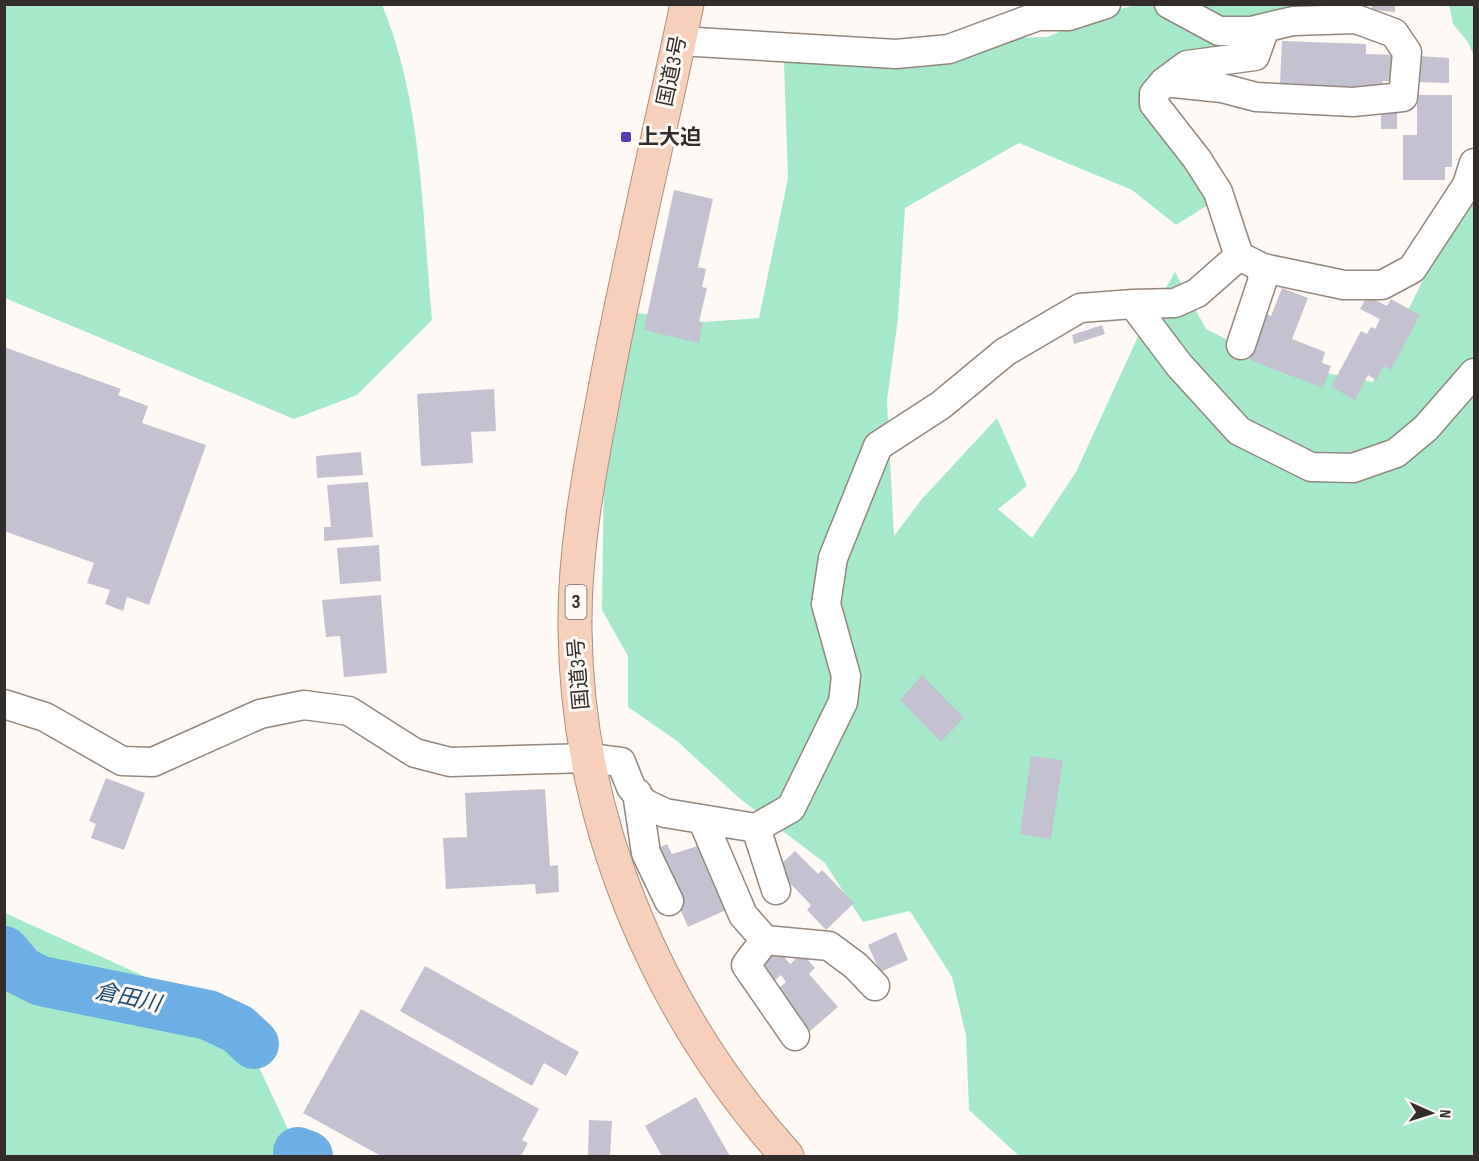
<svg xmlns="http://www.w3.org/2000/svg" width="1479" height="1161" font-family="'Sofia Sans Condensed','Noto Sans JP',sans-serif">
	<rect width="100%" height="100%" fill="#fef9f4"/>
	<path fill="#a5e9ca" d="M 4,5 L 382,5 C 423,103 422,215 432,320 L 357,395 L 294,419 L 5,298 Z
		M 1136,5 L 1160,6 L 1253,39 L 1155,78 L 1189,161 L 1211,203 L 1176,225 L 1132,190 L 1019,143 L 905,208 L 898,318 L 887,401 L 894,536 L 921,500 L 997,418 L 1027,486 L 998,509 L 1032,538 L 1076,472 L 1141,330 L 1175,272 L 1206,329 L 1271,362 L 1373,382 L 1442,241 L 1474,195 L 1474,1156 L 1019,1156 L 969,1110 L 966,1035 L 952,977 L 910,911 L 863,922 L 825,863 L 739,798 L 677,741 L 628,707 L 628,656 L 602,610 L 604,464 L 637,313 L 705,322 L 759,318 L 788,178 L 784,63 L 913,56 L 1006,38 L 1047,37 L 1109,12 Z
		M 1188,5 L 1323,5 L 1253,23 L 1224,23 Z
		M 1449,5 L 1474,5 L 1474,57 L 1468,42 L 1453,24 Z
		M 5,913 L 236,1018 L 293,1140 L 306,1156 L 5,1156 Z"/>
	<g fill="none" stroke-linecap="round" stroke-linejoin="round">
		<path stroke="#6daee4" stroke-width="50" d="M 4,951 L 21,971 L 41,981 L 208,1015 L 238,1029 L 254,1044
			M 298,1152 L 308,1156"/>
	</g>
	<path fill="#c4c2d0" d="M 1372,4 L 1395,4 L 1395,12 L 1371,10 Z
		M 1282,41 L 1366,44 L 1366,54 L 1394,55 L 1393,81 L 1383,81 L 1382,88 L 1280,84 Z
		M 1418,56 L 1449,58 L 1449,83 L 1416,82 Z
		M 1417,95 L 1452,95 L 1452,167 L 1445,167 L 1445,180 L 1403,180 L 1403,135 L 1417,135 Z
		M 1381,111 L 1397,111 L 1397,129 L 1381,129 Z
		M 674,190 L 713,199 L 698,267 L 706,269 L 702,287 L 707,288 L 699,322 L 703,323 L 699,343 L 644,330 Z
		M 1282,288 L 1308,298 L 1292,339 L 1325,352 L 1322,363 L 1331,366 L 1323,388 L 1250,360 L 1267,314 L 1271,316 Z
		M 1367,296 L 1387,306 L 1391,299 L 1420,315 L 1391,370 L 1384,366 L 1376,380 L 1368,375 L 1355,400 L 1331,387 L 1361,331 L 1367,334 L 1371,327 L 1375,329 L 1380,319 L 1360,309 Z
		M 1102,325 L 1105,334 L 1074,344 L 1072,335 Z
		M 4,347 L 121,389 L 118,395 L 148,406 L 142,423 L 206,445 L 149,605 L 127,597 L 123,611 L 105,604 L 110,590 L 87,583 L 94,563 L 4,531 Z
		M 494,389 L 496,431 L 471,432 L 473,463 L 421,466 L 417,394 Z
		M 361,452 L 363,475 L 317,478 L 316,456 Z
		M 368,482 L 373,537 L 324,541 L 324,527 L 331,527 L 327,485 Z
		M 379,545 L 381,581 L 340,584 L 337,548 Z
		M 381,595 L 387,673 L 344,677 L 340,636 L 326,637 L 322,600 Z
		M 922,675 L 964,718 L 941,742 L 900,700 Z
		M 1031,756 L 1063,760 L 1051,839 L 1020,834 Z
		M 106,778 L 145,793 L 124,850 L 91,838 L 96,824 L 89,821 Z
		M 545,789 L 550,866 L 558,865 L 559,892 L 536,894 L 535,884 L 446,889 L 443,838 L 467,837 L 465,793 Z
		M 667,844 L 672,854 L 698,846 L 726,910 L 688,927 L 654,850 Z
		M 795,851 L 818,874 L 822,870 L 854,903 L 826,930 L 807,910 L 811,905 L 776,869 Z
		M 896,932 L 908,960 L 880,972 L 868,945 Z
		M 773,944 L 790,964 L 802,953 L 815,968 L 809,974 L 838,1007 L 809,1032 L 774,993 L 786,982 L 781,975 L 769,985 L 751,964 Z
		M 425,966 L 579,1052 L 566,1076 L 544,1063 L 532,1086 L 400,1011 Z
		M 361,1009 L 539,1109 L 522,1140 L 528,1143 L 521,1156 L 381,1156 L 303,1113 Z
		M 696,1097 L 730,1156 L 662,1156 L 645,1126 Z
		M 589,1120 L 612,1121 L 610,1156 L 588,1156 Z"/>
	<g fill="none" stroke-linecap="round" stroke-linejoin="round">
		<g stroke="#92867d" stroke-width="31">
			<path id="minor" d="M 1169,4 L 1219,31 L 1251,31 L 1293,21 L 1356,19 L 1394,33 L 1407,52 L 1403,97 L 1353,102 L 1256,97 L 1222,88 L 1164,82 L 1154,94 L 1154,104 L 1197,159 L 1218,192 L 1239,256 L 1263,268 L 1262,282 L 1241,345
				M 679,41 L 896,54 L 949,49 L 1038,16 L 1069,16 L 1106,4
				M 1164,82 L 1187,65 L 1255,56 L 1265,28
				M 1239,256 L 1197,293 L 1175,303 L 1133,304 L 1179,365 L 1239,431 L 1311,467 L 1353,468 L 1396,453 L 1426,428 L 1474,373
				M 1263,268 L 1344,285 L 1382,285 L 1412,269 L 1467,185 L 1474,163
				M 4,704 L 45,717 L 122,761 L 153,762 L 260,714 L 304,705 L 349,711 L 415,753 L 450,762 L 589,758 L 621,762 L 631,787 L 644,803 L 665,813 L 756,828 L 791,808 L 843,702 L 846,676 L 826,604 L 833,558 L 878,446 L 941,405 L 1005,352 L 1080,308 L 1133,304
				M 637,793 L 646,853 L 669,901
				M 702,819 L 743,915 L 765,940 L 829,946 L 856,966 L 875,986
				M 756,828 L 776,890
				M 765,940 L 746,965 L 795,1036"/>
		</g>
		<g stroke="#af8f7d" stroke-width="35">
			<path id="trunk" d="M 687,4 C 659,138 626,271 602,405 C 588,479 574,554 575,629 C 577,824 658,1013 787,1156"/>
		</g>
		<use href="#minor" stroke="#fff" stroke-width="28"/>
		<use href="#trunk" stroke="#f6d0ba" stroke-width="33"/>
	</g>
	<rect fill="#583eb6" stroke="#fef9f4" stroke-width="2" x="620" y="131" width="12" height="12" rx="3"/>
	<g text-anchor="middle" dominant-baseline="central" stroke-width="6" stroke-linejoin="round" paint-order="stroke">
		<rect fill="#fef9f4" stroke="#6f6a67" stroke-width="1.5" x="565.5" y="585" width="21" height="34" rx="4.5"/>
		<g font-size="20" font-weight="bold" fill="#322d2a">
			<text x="576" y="602">3</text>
		</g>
		<g font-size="21" fill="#322d2a" stroke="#fef9f4">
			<text transform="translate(672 71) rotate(-78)">国道3号</text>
			<text transform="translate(579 674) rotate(-95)">国道3号</text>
		</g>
		<g font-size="21" font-weight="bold" fill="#322d2a" stroke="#fef9f4" text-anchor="start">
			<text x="638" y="137">上大迫</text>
		</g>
		<g font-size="22" font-style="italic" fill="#1d4c71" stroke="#fef9f4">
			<text transform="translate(128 998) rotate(12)">倉田川</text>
		</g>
	</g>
	<rect width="1479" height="1161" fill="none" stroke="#322d2a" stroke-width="12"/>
	<g transform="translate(1431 1113) rotate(93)" stroke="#fef9f4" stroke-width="4.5" paint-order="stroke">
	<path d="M0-4.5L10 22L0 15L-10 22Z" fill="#322d2a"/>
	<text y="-9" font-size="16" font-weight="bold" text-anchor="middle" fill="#322d2a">N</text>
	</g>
</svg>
